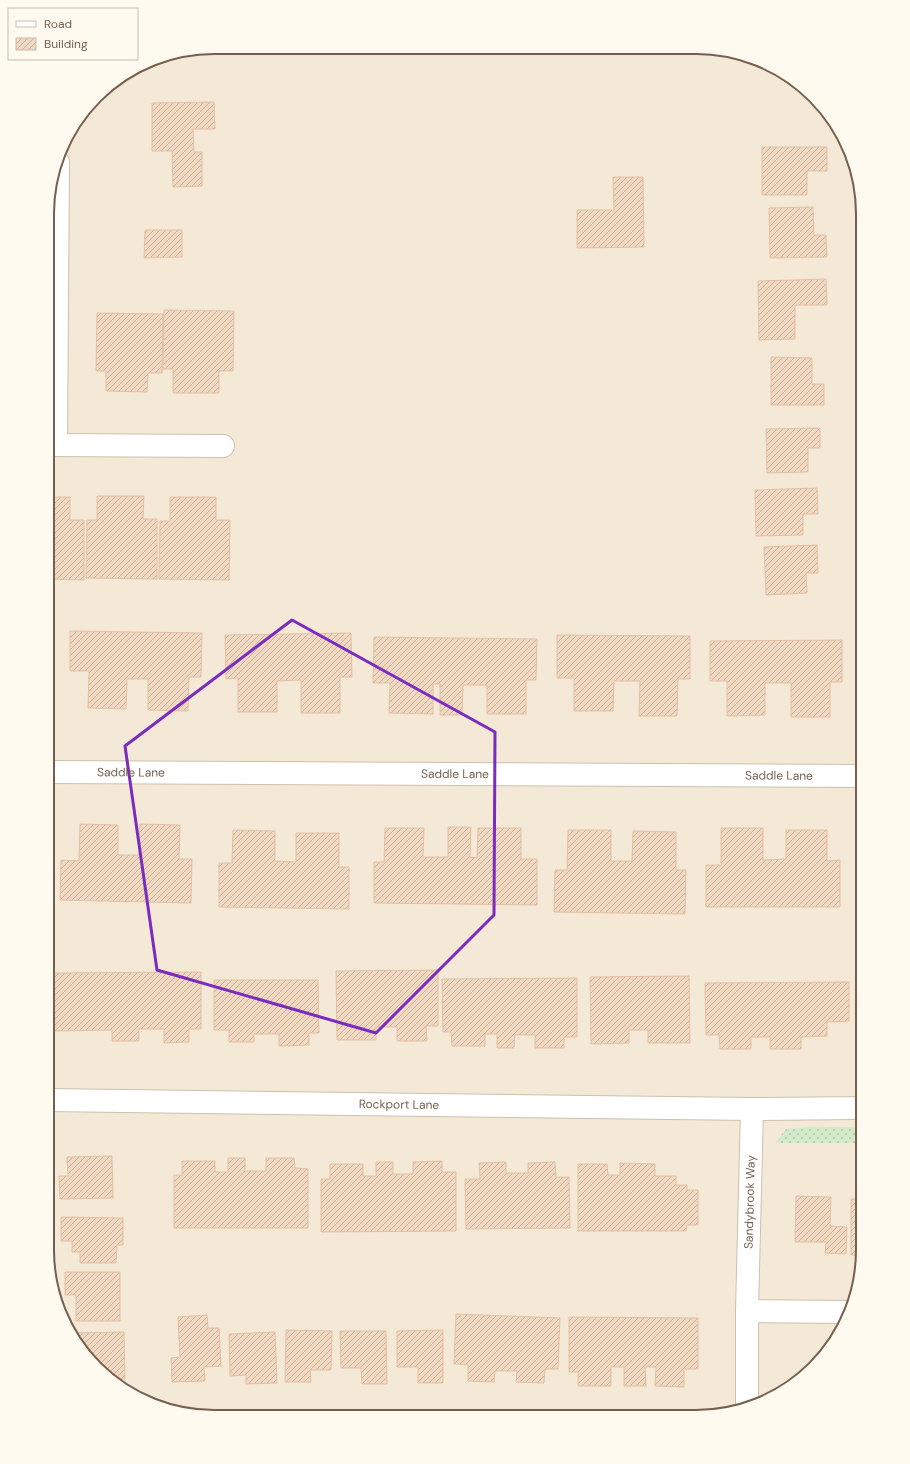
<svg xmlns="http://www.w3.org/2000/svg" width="910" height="1464" font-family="'DM Sans',sans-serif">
	<defs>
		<pattern id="grass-dots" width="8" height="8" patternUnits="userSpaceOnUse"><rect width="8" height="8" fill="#d2eac7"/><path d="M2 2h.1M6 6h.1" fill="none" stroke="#afc1a4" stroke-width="1.8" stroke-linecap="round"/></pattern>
		<pattern id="building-hatch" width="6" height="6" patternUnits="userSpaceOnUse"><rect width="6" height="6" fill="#f1d8c1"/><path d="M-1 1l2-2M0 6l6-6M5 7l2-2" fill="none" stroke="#c8b29f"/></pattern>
	</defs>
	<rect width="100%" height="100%" fill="#fcf6e9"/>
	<path fill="#f4e9d7" d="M 214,47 L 718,48 L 760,60 L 798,82 L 829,113 L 850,151 L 863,214 L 863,1261 L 854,1304 L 829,1351 L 797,1383 L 759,1404 L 696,1417 L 193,1416 L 150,1404 L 112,1382 L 81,1351 L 60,1313 L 47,1250 L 48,193 L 64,140 L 104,89 L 151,60 Z"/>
	<path fill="url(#grass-dots)" d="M 808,1127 L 863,1127 L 863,1143 L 775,1143 L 786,1129 Z"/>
	<path fill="url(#building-hatch)" stroke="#e4c0a2" d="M 214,102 L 215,129 L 193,129 L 194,152 L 202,152 L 202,186 L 173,187 L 172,151 L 152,151 L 152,103 Z
		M 762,147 L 827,147 L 827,171 L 807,171 L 807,195 L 762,195 Z
		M 613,177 L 643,177 L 644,247 L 577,248 L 577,210 L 614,210 Z
		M 813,207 L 814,235 L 826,235 L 827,257 L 770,258 L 769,208 Z
		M 145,230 L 182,230 L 182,257 L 144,258 Z
		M 826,279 L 827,305 L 795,305 L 795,339 L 759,340 L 758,281 Z
		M 164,310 L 234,311 L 233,371 L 219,371 L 219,393 L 173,393 L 173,369 L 163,369 Z
		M 97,313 L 163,314 L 162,373 L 148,373 L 147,392 L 106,391 L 106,371 L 96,371 Z
		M 771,357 L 812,358 L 812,384 L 824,384 L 824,405 L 771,405 Z
		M 820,428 L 820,448 L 808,448 L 808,472 L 767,473 L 766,429 Z
		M 817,488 L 818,514 L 803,514 L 803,535 L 756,536 L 755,490 Z
		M 97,496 L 144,496 L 143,519 L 157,519 L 157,579 L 86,578 L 87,520 L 97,520 Z
		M 48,497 L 70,497 L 70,520 L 84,520 L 84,580 L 48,579 Z
		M 170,497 L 216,497 L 216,520 L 230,520 L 229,580 L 159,579 L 160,521 L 170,521 Z
		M 817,545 L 818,573 L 806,573 L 807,593 L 766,595 L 764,547 Z
		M 70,631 L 202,633 L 201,677 L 189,677 L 188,711 L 148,710 L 148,679 L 127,679 L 126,709 L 88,708 L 89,671 L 70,671 Z
		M 351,633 L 352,677 L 340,677 L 340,713 L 301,713 L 301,680 L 277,681 L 277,712 L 238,712 L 238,678 L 226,679 L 225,635 Z
		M 557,635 L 690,636 L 690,679 L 678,679 L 677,716 L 639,716 L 640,681 L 614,681 L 613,711 L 574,711 L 574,678 L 557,678 Z
		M 374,637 L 537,639 L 536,680 L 526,680 L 526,714 L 487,714 L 487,685 L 463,685 L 462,715 L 440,715 L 440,684 L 433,684 L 433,714 L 389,713 L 390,683 L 373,683 Z
		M 842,640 L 842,682 L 830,682 L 830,717 L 791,717 L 791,683 L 765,683 L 765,715 L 727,716 L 727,681 L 710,681 L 710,641 Z
		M 80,824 L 118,825 L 118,855 L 139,855 L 140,824 L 180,825 L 179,859 L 192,859 L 191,903 L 60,900 L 61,860 L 79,861 Z
		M 448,827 L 471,827 L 470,857 L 477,858 L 478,828 L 521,828 L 521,859 L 537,859 L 537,905 L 374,903 L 374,862 L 384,862 L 385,828 L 424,828 L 423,857 L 448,857 Z
		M 721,828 L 763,828 L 763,860 L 786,859 L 786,830 L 827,830 L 827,861 L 840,860 L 840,907 L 706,907 L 706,865 L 721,865 Z
		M 233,830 L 275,831 L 275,861 L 296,862 L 296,833 L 339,833 L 339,867 L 349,867 L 349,909 L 219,907 L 219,863 L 232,863 Z
		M 568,830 L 611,830 L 611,861 L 632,861 L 633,831 L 676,832 L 676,870 L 686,870 L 685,914 L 554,912 L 555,870 L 567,870 Z
		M 438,970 L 438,1026 L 426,1026 L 427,1041 L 397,1041 L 397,1027 L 376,1027 L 376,1040 L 337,1040 L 336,971 Z
		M 201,972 L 201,1029 L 189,1029 L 189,1042 L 164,1043 L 164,1029 L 139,1029 L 139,1041 L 112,1041 L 112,1030 L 54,1031 L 54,973 Z
		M 689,976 L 690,1043 L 648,1043 L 648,1030 L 629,1030 L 629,1043 L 591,1044 L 590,977 Z
		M 577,978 L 577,1037 L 564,1037 L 564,1048 L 535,1048 L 535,1035 L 515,1035 L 514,1048 L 497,1048 L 497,1034 L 485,1034 L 485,1046 L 452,1046 L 451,1032 L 443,1032 L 442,979 Z
		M 214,980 L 318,980 L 319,1033 L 309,1033 L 309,1045 L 279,1046 L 279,1034 L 254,1034 L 254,1042 L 229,1042 L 229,1030 L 214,1030 Z
		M 849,982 L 849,1021 L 827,1022 L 827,1036 L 801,1037 L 801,1049 L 770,1049 L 770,1037 L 751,1037 L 751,1049 L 720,1049 L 719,1035 L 706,1035 L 705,983 Z
		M 112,1156 L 113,1198 L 60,1199 L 59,1176 L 68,1176 L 67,1157 Z
		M 228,1158 L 245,1158 L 245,1171 L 266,1171 L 266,1158 L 294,1158 L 295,1168 L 308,1169 L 308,1228 L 174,1228 L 174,1175 L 182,1175 L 182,1161 L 215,1161 L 215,1172 L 228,1172 Z
		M 442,1161 L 442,1172 L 456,1172 L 456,1231 L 321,1232 L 321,1179 L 330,1179 L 330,1164 L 363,1164 L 363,1176 L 376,1176 L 376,1162 L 393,1162 L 393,1174 L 413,1174 L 413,1162 Z
		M 506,1162 L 506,1173 L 528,1173 L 528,1163 L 555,1162 L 556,1177 L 569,1177 L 570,1228 L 466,1229 L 465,1179 L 480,1179 L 479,1163 Z
		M 620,1163 L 655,1164 L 655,1176 L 676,1176 L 676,1185 L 687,1185 L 687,1190 L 698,1190 L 698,1225 L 687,1225 L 686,1231 L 578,1231 L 578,1164 L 607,1164 L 608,1175 L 620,1175 Z
		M 796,1196 L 831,1197 L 830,1226 L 847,1227 L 846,1254 L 825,1253 L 826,1242 L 795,1242 Z
		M 851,1199 L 863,1199 L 863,1255 L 851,1255 Z
		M 61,1217 L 123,1218 L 123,1245 L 117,1245 L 116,1263 L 80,1263 L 80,1252 L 72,1252 L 72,1241 L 61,1241 Z
		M 65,1272 L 120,1272 L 120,1321 L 76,1321 L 76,1295 L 65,1295 Z
		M 456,1314 L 560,1318 L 558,1369 L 545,1369 L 544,1383 L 516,1382 L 517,1371 L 495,1371 L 494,1382 L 468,1381 L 468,1365 L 454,1364 Z
		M 207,1315 L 208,1328 L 219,1328 L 221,1366 L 204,1367 L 205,1381 L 172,1382 L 171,1358 L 180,1357 L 178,1317 Z
		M 569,1317 L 698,1318 L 698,1369 L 684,1369 L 684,1387 L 655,1386 L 656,1367 L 645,1367 L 646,1386 L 624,1386 L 624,1367 L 611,1367 L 611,1386 L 578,1386 L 578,1372 L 569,1372 Z
		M 286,1330 L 332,1331 L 331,1370 L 310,1370 L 311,1382 L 285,1382 Z
		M 443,1330 L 443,1383 L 418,1383 L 418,1367 L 397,1367 L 397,1331 Z
		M 340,1331 L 386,1331 L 387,1384 L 362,1384 L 361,1368 L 341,1368 Z
		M 124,1332 L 125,1379 L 109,1379 L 81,1351 L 71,1333 Z
		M 275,1332 L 277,1383 L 246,1384 L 246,1375 L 230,1376 L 229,1334 Z"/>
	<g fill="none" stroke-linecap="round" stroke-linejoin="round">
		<g stroke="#cebfaf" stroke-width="24">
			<g id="street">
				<path d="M 48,445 L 223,446"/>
				<path d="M 56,445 L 58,162"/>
				<path id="s1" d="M 48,772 L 863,776"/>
				<path id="s2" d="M 47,1100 L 752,1109"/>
				<path d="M 747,1311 L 850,1312"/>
				<path id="s3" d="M 747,1407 L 747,1311 L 752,1109 L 857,1108 L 863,1105"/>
			</g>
		</g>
		<path stroke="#d7bba4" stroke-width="2.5" stroke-dasharray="1 3" stroke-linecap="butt" d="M 189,52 L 460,52 L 735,53"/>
		<use href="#street" stroke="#fff" stroke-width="22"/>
	</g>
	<path fill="none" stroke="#7b2cbf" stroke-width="3" stroke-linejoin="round" d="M 292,620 L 495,732 L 494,915 L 376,1033 L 157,970 L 125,746 Z"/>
	<g text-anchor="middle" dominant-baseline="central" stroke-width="4" stroke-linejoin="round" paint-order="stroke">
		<g font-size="12" fill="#775f4d" stroke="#fffaf0">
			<text stroke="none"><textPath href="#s1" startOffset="83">Saddle Lane</textPath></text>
			<text stroke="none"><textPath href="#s1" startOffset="407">Saddle Lane</textPath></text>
			<text stroke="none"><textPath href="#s1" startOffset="731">Saddle Lane</textPath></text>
			<text stroke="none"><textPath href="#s2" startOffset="352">Rockport Lane</textPath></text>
			<text stroke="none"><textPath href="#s3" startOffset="205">Sandybrook Way</textPath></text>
		</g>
	</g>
	<path d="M0 0H910V1464H0ZM214 54H696A160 160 0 0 1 856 214V1250A160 160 0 0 1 696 1410H214A160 160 0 0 1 54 1250V214A160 160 0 0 1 214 54Z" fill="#fffaf0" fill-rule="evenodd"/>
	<path fill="none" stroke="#775f4d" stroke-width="2" d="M214 54H696A160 160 0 0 1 856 214V1250A160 160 0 0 1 696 1410H214A160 160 0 0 1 54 1250V214A160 160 0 0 1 214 54Z"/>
	<rect x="8" y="8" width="130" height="52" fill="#fffaf0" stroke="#c9bcaf"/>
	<rect x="16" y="21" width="20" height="6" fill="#ffffff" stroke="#c9bcaf"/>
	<text x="44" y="28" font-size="12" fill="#775f4d">Road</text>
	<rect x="16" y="38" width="20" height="12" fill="url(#building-hatch)" stroke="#c9bcaf"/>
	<text x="44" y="48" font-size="12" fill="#775f4d">Building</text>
</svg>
